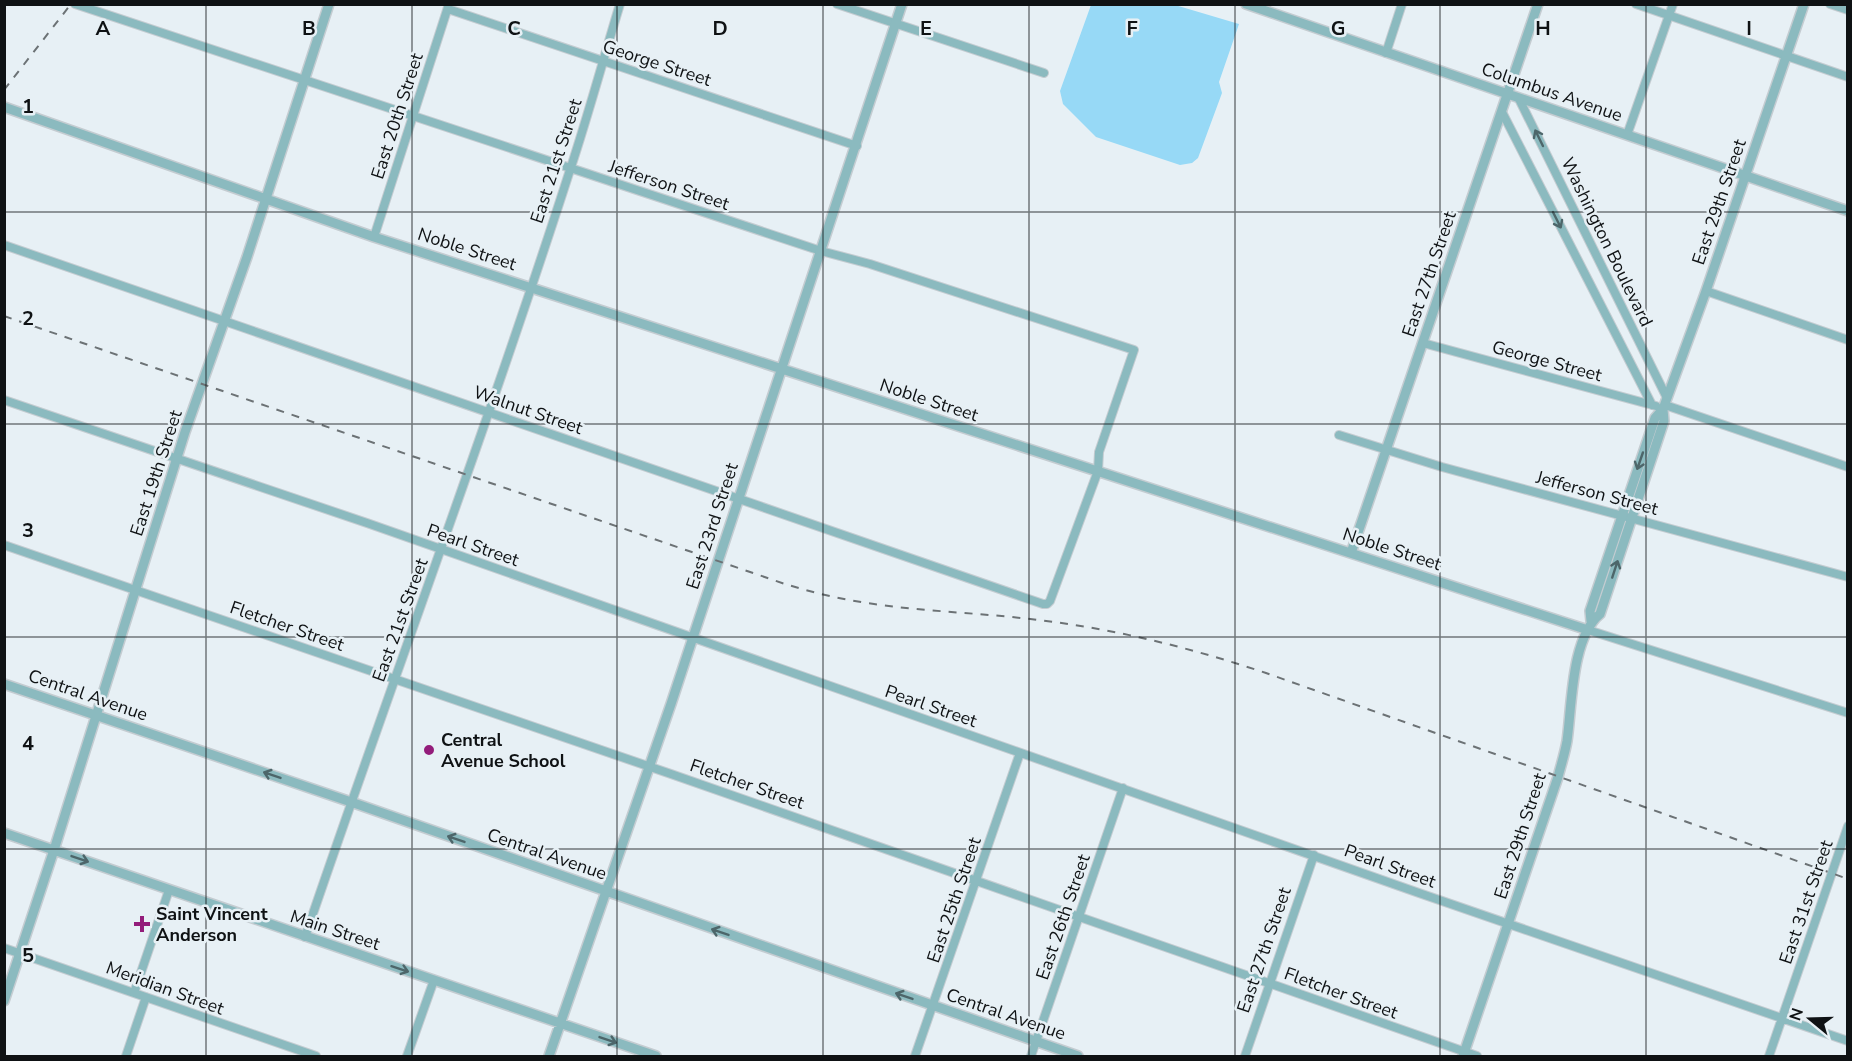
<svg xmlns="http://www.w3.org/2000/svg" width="1852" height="1061" font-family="'Nunito Sans',sans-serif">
	<rect width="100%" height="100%" fill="#e7f0f5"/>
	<path fill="#97d9f6" d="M 1091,5 L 1175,5 L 1239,24 L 1219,82 L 1222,93 L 1198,158 L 1192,163 L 1180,165 L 1096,137 L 1063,104 L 1060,91 Z"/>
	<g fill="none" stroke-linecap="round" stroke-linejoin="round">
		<g stroke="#c4ccd1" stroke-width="10">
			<path id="minor" d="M 837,4 L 1044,73
				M 1636,4 L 1848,77
				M 1830,4 L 1848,10
				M 448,9 L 857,146
				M 1386,53 L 1402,4
				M 1519,99 L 1667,398
				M 1502,112 L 1652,405
				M 1627,135 L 1673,4
				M 374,237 L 449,4
				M 4,245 L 1043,604 L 1047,604 L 1050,601 L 1098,471 L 1099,452 L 1134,350 L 870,264 L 821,251 L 75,4
				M 1706,291 L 1848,340
				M 1423,343 L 1656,406
				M 4,400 L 367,523 L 1419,893 L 1848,1041
				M 1665,405 L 1848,467
				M 1339,435 L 1442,467 L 1848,577
				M 4,545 L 671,774 L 1477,1056
				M 1588,630 L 1848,713
				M 305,937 C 392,681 487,428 570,170 C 588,116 603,60 620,4
				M 4,948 L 316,1056
				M 134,993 L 169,890
				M 126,1056 L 146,997
				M 407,1056 L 434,980
				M 915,1056 L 1020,753
				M 1031,1056 L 1123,788
				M 1245,1056 L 1314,855
				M 1769,1056 L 1848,826"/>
		</g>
		<g stroke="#c4ccd1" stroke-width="12">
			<path id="tertiary" d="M 1246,4 L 1848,211
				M 4,107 L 374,237 L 1588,630
				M 1351,553 L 1538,4
				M 1591,621 L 1590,611 L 1655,418 L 1663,409 L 1706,291 L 1804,4
				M 4,684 L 351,802 L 1078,1056
				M 4,833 L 656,1056
				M 4,1001 L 54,850 L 185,432 L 247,257 L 329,4
				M 549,1056 L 671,704 L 902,4
				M 1463,1056 L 1558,777 C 1561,765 1565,753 1567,741 C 1572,706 1571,638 1600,614 L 1664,421 L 1663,409"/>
		</g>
		<use href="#minor" stroke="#8bbabf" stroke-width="8"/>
		<use href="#tertiary" stroke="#8bbabf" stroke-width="9"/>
		<path stroke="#6c7275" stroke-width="2" stroke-dasharray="8 8" stroke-linecap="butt" d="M 4,90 L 71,4
			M 4,316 L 785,584 C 814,593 844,600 874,604 C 929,612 984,613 1038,620 C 1116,629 1191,648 1266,673 L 1848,879"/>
	</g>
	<defs><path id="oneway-shaft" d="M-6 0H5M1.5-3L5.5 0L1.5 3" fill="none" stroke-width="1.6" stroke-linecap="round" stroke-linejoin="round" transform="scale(1.5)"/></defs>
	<g stroke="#4d666a">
		<use href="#oneway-shaft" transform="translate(1539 138) rotate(-116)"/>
		<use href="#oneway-shaft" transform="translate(1557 220) rotate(63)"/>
		<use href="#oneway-shaft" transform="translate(1640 461) rotate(109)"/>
		<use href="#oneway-shaft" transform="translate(1615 569) rotate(-72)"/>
		<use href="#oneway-shaft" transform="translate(272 775) rotate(-161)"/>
		<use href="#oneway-shaft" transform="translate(456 839) rotate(-161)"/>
		<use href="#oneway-shaft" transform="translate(80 859) rotate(19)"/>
		<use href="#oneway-shaft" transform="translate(720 932) rotate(-161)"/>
		<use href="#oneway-shaft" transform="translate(400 969) rotate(18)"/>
		<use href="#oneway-shaft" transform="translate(904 996) rotate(-161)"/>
		<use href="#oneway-shaft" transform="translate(608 1040) rotate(19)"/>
	</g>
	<path fill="none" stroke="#0f1214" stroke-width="1.5" stroke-opacity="0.55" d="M 206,4 L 206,1056M 412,4 L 412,1056M 617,4 L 617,1056M 823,4 L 823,1056M 1029,4 L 1029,1056M 1235,4 L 1235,1056M 1440,4 L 1440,1056M 1646,4 L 1646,1056M 4,212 L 1848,212M 4,424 L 1848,424M 4,637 L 1848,637M 4,849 L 1848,849"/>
	<g fill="#931c7a" stroke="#e7f0f5" stroke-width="2">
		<circle cx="429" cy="750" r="6"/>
		<path d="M139 915h6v6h6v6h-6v6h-6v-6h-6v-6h6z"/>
	</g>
	<g text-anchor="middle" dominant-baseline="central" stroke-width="5" stroke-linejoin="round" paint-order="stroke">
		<g font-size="18" fill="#0f1214" stroke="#e7f0f5">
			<text transform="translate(657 63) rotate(18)">George Street</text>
			<text transform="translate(1552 92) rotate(19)">Columbus Avenue</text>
			<text transform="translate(397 116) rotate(-72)">East 20th Street</text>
			<text transform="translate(556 161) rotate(-72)">East 21st Street</text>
			<text transform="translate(669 185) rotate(18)">Jefferson Street</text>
			<text transform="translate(1719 202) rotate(-71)">East 29th Street</text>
			<text transform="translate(1607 242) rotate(64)">Washington Boulevard</text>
			<text transform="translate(467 249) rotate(18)">Noble Street</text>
			<text transform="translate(1429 274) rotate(-71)">East 27th Street</text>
			<text transform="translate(1547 361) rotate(15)">George Street</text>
			<text transform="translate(929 400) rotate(18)">Noble Street</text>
			<text transform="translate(528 410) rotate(19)">Walnut Street</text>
			<text transform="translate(156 473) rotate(-72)">East 19th Street</text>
			<text transform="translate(1597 493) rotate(15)">Jefferson Street</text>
			<text transform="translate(712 526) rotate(-72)">East 23rd Street</text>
			<text transform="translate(473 545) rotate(19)">Pearl Street</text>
			<text transform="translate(1392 549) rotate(18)">Noble Street</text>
			<text transform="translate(400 620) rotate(-70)">East 21st Street</text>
			<text transform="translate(287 626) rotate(19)">Fletcher Street</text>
			<text transform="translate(88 695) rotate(19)">Central Avenue</text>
			<text transform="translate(931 706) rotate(19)">Pearl Street</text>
			<text transform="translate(747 784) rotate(19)">Fletcher Street</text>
			<text transform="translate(1520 836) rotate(-72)">East 29th Street</text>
			<text transform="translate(547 854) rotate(19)">Central Avenue</text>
			<text transform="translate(1390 866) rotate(20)">Pearl Street</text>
			<text transform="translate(954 900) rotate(-71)">East 25th Street</text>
			<text transform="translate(1806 902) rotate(-71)">East 31st Street</text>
			<text transform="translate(1063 917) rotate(-71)">East 26th Street</text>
			<text transform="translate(335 930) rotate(18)">Main Street</text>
			<text transform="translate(1264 950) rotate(-71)">East 27th Street</text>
			<text transform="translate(165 988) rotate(20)">Meridian Street</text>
			<text transform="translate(1341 993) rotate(20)">Fletcher Street</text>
			<text transform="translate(1006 1014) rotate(19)">Central Avenue</text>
		</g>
		<g font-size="18" font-weight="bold" fill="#0f1214" stroke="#e7f0f5" text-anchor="start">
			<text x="441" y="740">Central<tspan x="441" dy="21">Avenue School</tspan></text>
			<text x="156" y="914">Saint Vincent<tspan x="156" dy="21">Anderson</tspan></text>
		</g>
	</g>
	<g font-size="20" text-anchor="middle" font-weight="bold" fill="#0f1214" stroke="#e7f0f5" stroke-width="5" stroke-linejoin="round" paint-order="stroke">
		<text x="103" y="35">A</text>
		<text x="309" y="35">B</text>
		<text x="514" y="35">C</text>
		<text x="720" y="35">D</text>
		<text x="926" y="35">E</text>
		<text x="1132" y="35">F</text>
		<text x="1338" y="35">G</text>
		<text x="1543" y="35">H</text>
		<text x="1749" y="35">I</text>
		<text x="28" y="113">1</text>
		<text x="28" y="325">2</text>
		<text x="28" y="537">3</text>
		<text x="28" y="750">4</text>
		<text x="28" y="962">5</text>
	</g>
	<rect width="1852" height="1061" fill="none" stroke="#0f1214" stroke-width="12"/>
	<g transform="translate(1810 1019) rotate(289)" stroke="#e7f0f5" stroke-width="4.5" paint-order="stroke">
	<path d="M0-4.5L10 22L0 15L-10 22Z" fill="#0f1214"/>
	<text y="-9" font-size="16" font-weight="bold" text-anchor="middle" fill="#0f1214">N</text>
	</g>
</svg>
